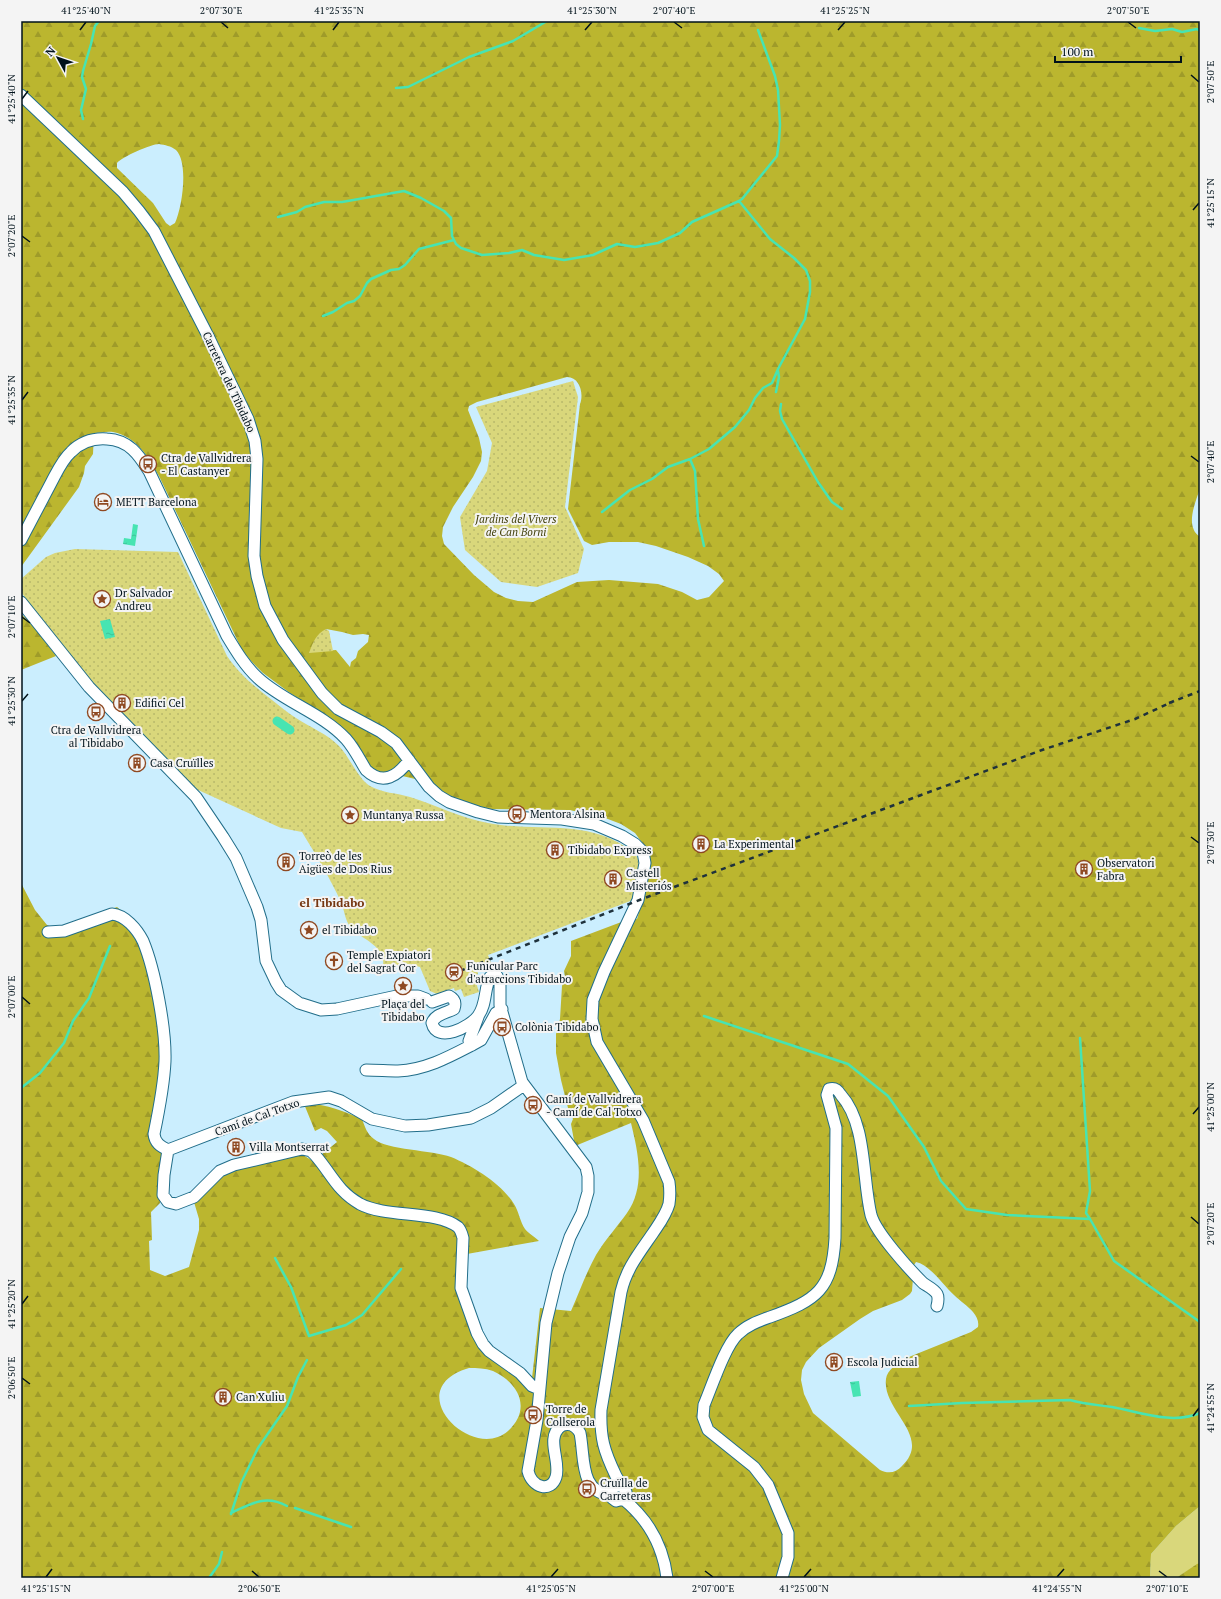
<svg xmlns="http://www.w3.org/2000/svg" width="1221" height="1599" font-family="'PT Serif',serif">
	<defs>
		<pattern id="forest-firs" width="22" height="20" patternUnits="userSpaceOnUse"><rect width="22" height="20" fill="#bbb62f"/><path d="M5 1l3.5 6h-7zM16 11l3.5 6h-7z" fill="#9f9b29"/></pattern>
		<pattern id="park-dots" width="8" height="8" patternUnits="userSpaceOnUse"><rect width="8" height="8" fill="#d9d77b"/><path d="M2 2h.1M6 6h.1" fill="none" stroke="#b8b86a" stroke-width="1.8" stroke-linecap="round"/></pattern>
		<pattern id="water-ripples" width="26" height="14" patternUnits="userSpaceOnUse"><rect width="26" height="14" fill="#47e4b2"/><path d="M2 4q2-2 4 0t4 0M15 11q2-2 4 0t4 0" fill="none" stroke="#3cc398"/></pattern>
	</defs>
	<rect width="100%" height="100%" fill="#cbeefe"/>
	<path fill="#d9d77b" d="M 1200,1506 L 1200,1563 L 1176,1578 L 1150,1578 L 1151,1554 L 1176,1526 Z"/>
	<path fill="url(#forest-firs)" fill-rule="evenodd" d="M 21,21 L 1200,21 L 1200,488 C 1196,502 1184,526 1200,537 L 1200,1506 L 1176,1526 L 1151,1554 L 1150,1578 L 21,1578 L 21,883 L 35,910 L 47,925 L 57,929 L 117,907 L 130,918 L 162,1008 L 160,1139 L 166,1146 L 160,1171 L 160,1203 L 151,1212 L 152,1240 L 149,1241 L 150,1270 L 165,1276 L 189,1267 L 199,1230 L 199,1219 L 194,1202 L 217,1179 L 231,1171 L 285,1156 L 303,1155 L 316,1163 L 321,1155 L 337,1142 L 327,1131 L 321,1128 L 315,1131 L 304,1104 C 325,1103 343,1111 362,1119 C 365,1127 367,1134 374,1139 C 387,1150 432,1150 451,1157 C 473,1166 502,1184 514,1204 C 519,1212 520,1222 525,1229 C 528,1233 535,1237 539,1241 L 467,1254 L 465,1285 L 475,1309 L 479,1330 L 486,1343 L 532,1378 L 540,1308 L 571,1311 C 579,1293 586,1273 596,1255 C 605,1240 617,1227 627,1213 C 646,1186 638,1152 631,1123 L 575,1146 L 571,1124 L 573,1119 L 568,1108 L 561,1080 L 556,1053 L 556,1034 L 560,1019 L 562,986 L 565,977 L 564,971 L 571,956 L 571,941 L 624,921 L 637,919 L 644,897 L 651,865 L 649,852 L 635,833 L 621,824 L 600,816 L 569,810 L 490,809 L 471,804 L 449,796 L 432,783 L 394,774 L 382,776 L 372,770 L 350,736 L 336,723 L 290,693 L 263,673 L 252,662 L 242,650 L 159,476 C 148,457 137,437 113,432 C 107,431 100,433 94,433 L 93,454 L 85,466 L 84,473 L 79,487 L 21,567 ZM 159,144 C 165,145 171,146 176,150 C 189,163 182,208 175,223 L 170,226 L 166,223 L 153,203 L 117,168 L 117,163 C 122,157 151,144 159,144 ZM 567,377 C 580,377 584,394 580,404 L 568,509 L 584,541 L 592,545 L 609,542 L 638,542 L 656,546 L 688,557 L 708,566 L 719,574 L 724,581 L 709,597 L 697,600 L 682,592 L 658,584 L 609,580 L 577,582 L 533,602 L 518,601 L 506,598 L 494,592 L 474,575 L 444,544 L 442,536 L 443,527 L 453,507 L 473,477 L 481,461 L 482,452 L 479,438 L 468,410 L 469,406 L 477,402 ZM 326,629 L 342,632 L 353,635 L 363,634 L 369,635 L 368,642 L 358,651 L 356,658 L 351,662 L 350,667 L 336,650 L 310,652 ZM 916,1262 C 930,1265 944,1286 954,1295 C 960,1301 968,1306 973,1312 C 977,1317 979,1321 978,1327 L 971,1332 L 904,1359 C 897,1364 887,1370 886,1379 C 882,1411 933,1436 902,1466 C 896,1473 888,1474 880,1470 L 813,1413 L 804,1394 L 801,1380 L 802,1370 L 806,1362 L 819,1348 L 860,1319 L 873,1311 L 902,1300 L 910,1294 L 912,1291 L 914,1265 ZM 469,1368 C 477,1368 485,1368 493,1371 C 519,1383 532,1409 508,1431 C 472,1463 398,1389 469,1368 Z
		M 21,614 L 30,622 L 56,656 L 21,670 Z
		M 1200,1563 L 1200,1578 L 1176,1578 L 1197,1564 Z"/>
	<path fill="url(#park-dots)" d="M 573,381 L 578,397 L 565,507 L 584,549 L 578,573 L 537,587 L 501,582 L 465,550 L 460,517 L 487,471 L 492,443 L 476,407 Z
		M 75,549 L 178,552 L 227,656 C 240,675 254,686 272,700 C 280,706 288,713 296,718 C 311,728 326,733 339,746 C 349,756 359,780 370,786 C 382,793 397,793 410,797 C 436,805 461,818 488,823 C 539,833 587,817 633,852 C 645,861 636,887 633,900 L 488,955 L 491,963 L 477,969 L 478,974 L 474,976 L 479,992 L 464,997 L 461,989 L 455,991 L 454,988 L 437,994 L 430,991 L 420,967 L 404,963 L 404,964 L 393,966 L 392,968 L 383,965 C 386,945 359,939 349,925 C 345,919 344,909 341,902 C 330,878 316,855 302,832 L 281,828 L 185,784 L 105,703 L 28,603 L 21,591 L 21,579 L 46,557 L 55,553 Z
		M 326,629 L 329,631 L 333,651 L 309,653 C 313,642 316,634 326,629 Z"/>
	<path fill="url(#water-ripples)" d="M 133,524 L 138,525 L 135,546 L 123,544 L 124,538 L 131,539 Z
		M 110,619 L 115,637 L 105,639 L 100,621 Z
		M 859,1381 L 861,1396 L 853,1397 L 850,1382 Z"/>
	<g fill="none" stroke-linecap="round" stroke-linejoin="round">
		<path stroke="#47e4b2" stroke-width="2.5" d="M 1139,28 L 1155,31 L 1172,29 L 1182,32 L 1197,29 L 1200,31
			M 396,88 L 408,87 L 469,57 L 513,41 L 547,21
			M 83,119 L 81,110 L 86,89 L 82,77 L 83,71 L 91,44 L 95,26 L 99,21
			M 278,217 L 297,212 L 305,207 L 324,202 L 342,202 L 404,191 L 421,198 L 444,211 L 451,218 L 452,236 L 456,244 L 461,248 L 482,255 L 509,253 L 522,250 L 534,255 L 564,260 L 593,255 L 617,244 L 635,247 L 658,243 L 680,233 L 692,222 L 739,201
			M 323,316 L 333,312 L 347,303 L 354,301 L 360,296 L 367,283 L 371,279 L 391,270 L 399,269 L 405,265 L 419,249 L 454,240
			M 776,392 L 779,377 L 778,371
			M 781,404 L 780,411 L 782,419 L 818,482 L 832,502 L 842,509
			M 690,459 L 695,471 L 698,519 L 704,546
			M 602,512 L 630,490 L 652,479 L 668,467 L 690,459 L 709,449 L 735,427 L 749,410 L 755,398 L 763,388 L 772,383 L 778,369 L 805,319 L 810,292 L 810,281 L 806,270 L 794,258 L 770,239 L 739,201 L 742,199 L 777,156 L 779,141 L 780,125 L 778,90 L 775,76 L 758,30
			M 704,1016 L 848,1064 L 888,1096 L 924,1147 L 941,1181 L 966,1209 L 1007,1215 L 1090,1219 L 1114,1261 L 1200,1322
			M 1080,1038 L 1090,1191 L 1086,1213 L 1090,1219
			M 21,1088 L 40,1073 L 64,1043 L 73,1021 L 89,998 L 110,946
			M 275,1258 L 291,1287 L 309,1336 L 346,1325 L 362,1315 L 401,1269
			M 909,1406 L 962,1403 L 1070,1400 C 1084,1404 1098,1405 1112,1407 C 1140,1412 1172,1425 1200,1413
			M 295,1508 L 351,1527
			M 231,1513 C 251,1504 265,1494 287,1506
			M 231,1514 L 241,1483 L 258,1448 L 287,1406 L 298,1377 L 307,1360
			M 209,1578 L 219,1564 L 222,1552"/>
		<path stroke="#47e4b2" stroke-width="9" d="M 277,721 L 290,730"/>
		<g stroke="#226e8a" stroke-width="13">
			<path id="minor" d="M 21,95 L 123,192 L 139,211 L 154,231 L 207,334 L 248,419 L 255,441 L 257,459 L 254,556 L 257,576 L 265,606 L 283,640 L 322,693 L 338,709 L 381,732 L 396,743 L 429,787 L 439,796 L 449,802 L 478,812 L 498,817 L 562,819 L 594,824 L 622,836 L 635,844 L 643,852 L 645,863 L 638,900 L 604,972 L 593,1000 L 592,1019 L 597,1042 L 643,1120 L 669,1182 C 670,1189 670,1197 669,1204 C 666,1215 659,1224 653,1233 C 640,1252 626,1269 621,1292 L 601,1410 C 600,1438 604,1451 616,1476 C 619,1482 624,1487 626,1492 L 623,1499 L 616,1501 L 612,1498 L 611,1490 L 616,1486 L 621,1486
				M 21,540 C 31,521 41,502 51,483 C 57,472 62,460 71,452 C 81,442 94,438 107,439 C 129,440 139,455 149,471 L 227,636 C 236,651 245,666 258,678 C 284,702 322,713 346,739 C 354,748 360,760 366,770 C 383,786 398,776 409,760
				M 21,602 L 89,687 L 196,797 L 223,837 L 236,858 L 257,907 L 261,920 L 266,961 L 276,982 L 281,990 L 299,1003 L 321,1010 L 337,1009 L 397,996 L 418,996 L 426,999
				M 48,932 L 64,931 L 112,914 C 125,915 137,929 143,941 C 155,970 166,1029 165,1061 C 164,1085 159,1110 154,1134 C 155,1143 160,1146 168,1150
				M 432,1002 L 449,996 C 455,999 456,1003 454,1009 C 446,1013 435,1014 432,1023 C 437,1044 470,1027 478,1016 C 487,1004 484,989 490,977 L 494,975 L 497,976 L 500,984 L 500,1005 L 522,1082 L 586,1167 L 588,1176 L 588,1192 L 582,1213 L 570,1237 L 558,1273 L 546,1323 L 537,1420 L 528,1471 C 532,1488 551,1493 556,1477 C 561,1461 545,1438 561,1426 C 570,1422 576,1426 580,1433 C 585,1457 579,1493 611,1495
				M 472,1045 L 481,1040 L 496,1013 L 502,1009
				M 366,1070 C 377,1070 388,1071 398,1071 C 425,1070 449,1057 472,1045 L 469,1041 L 478,1017
				M 168,1150 L 164,1175 L 163,1195 L 168,1202 L 176,1204 L 194,1197 L 220,1171 L 234,1165 L 302,1149 L 311,1151 L 315,1155 C 331,1173 337,1191 360,1204 C 387,1218 436,1210 458,1227 C 461,1230 462,1234 463,1238 L 461,1288 L 477,1333 L 483,1344 L 489,1351 L 520,1373 L 532,1386 L 539,1389
				M 168,1150 L 293,1102 L 329,1097 L 341,1101 L 372,1119 L 405,1126 L 428,1125 L 471,1118 L 491,1108 L 524,1085
				M 623,1499 C 648,1519 663,1546 667,1578
				M 782,1578 L 788,1557 L 788,1533 L 768,1485 L 754,1467 L 708,1430 L 703,1417 L 704,1405 C 712,1386 725,1346 738,1334 C 747,1325 759,1321 770,1317 C 817,1300 832,1290 835,1238 L 836,1128 L 827,1095 L 829,1089 C 835,1087 838,1090 841,1095 C 867,1124 862,1178 871,1215 C 876,1233 909,1269 923,1283 C 927,1286 934,1289 937,1294 C 939,1298 938,1302 937,1306"/>
		</g>
		<use href="#minor" stroke="#fff" stroke-width="11"/>
		<path stroke="#1f323c" stroke-width="2.5" stroke-dasharray="5 5" stroke-linecap="butt" d="M 1169,703 L 1200,691
			M 460,971 L 642,899 L 1042,750 L 1135,719 L 1174,701"/>
	</g>
	<path fill="none" stroke="#01121b" stroke-width="1.5" d="M 221,22 L 228,28M 674,22 L 682,28M 1128,22 L 1136,28M 80,30 L 86,22M 333,30 L 339,22M 585,30 L 592,22M 838,30 L 845,22M 1191,75 L 1199,82M 22,99 L 28,91M 1193,210 L 1199,203M 22,236 L 30,242M 22,400 L 28,392M 1191,456 L 1199,462M 22,617 L 30,623M 22,701 L 28,694M 1191,837 L 1199,843M 22,997 L 30,1004M 1193,1114 L 1199,1107M 1191,1217 L 1199,1224M 22,1304 L 28,1296M 22,1378 L 30,1384M 1193,1416 L 1199,1408M 252,1571 L 259,1577M 705,1571 L 713,1577M 1159,1571 L 1167,1577M 46,1577 L 52,1569M 551,1577 L 558,1569M 804,1577 L 811,1569M 1057,1577 L 1064,1569"/>
	<defs>
		<g id="bus-ring" transform="scale(0.9)"><circle r="9.5" fill="#f4f4f4" stroke="#8f4922" stroke-width="1.5"/><path d="M-5-6H5V4H4V6H2V4H-2V6H-4V4H-5ZM-3.5-4V0h7V-4ZM-3.5 1.2v1.5H-2V1.2ZM2 1.2v1.5H3.5V1.2Z" fill="#8f4922"/></g>
		<g id="hotel-ring" transform="scale(0.9)"><circle r="9.5" fill="#f4f4f4" stroke="#8f4922" stroke-width="1.5"/><path d="M-6-4.5h1.5V1H6V5H4.5V3h-9V5H-6ZM-4 0a1.8 1.8 0 1 1 3.6 0ZM.5 0V-2.5h3Q6-2.5 6 0Z" fill="#8f4922"/></g>
		<g id="sight-ring" transform="scale(0.9)"><circle r="9.5" fill="#f4f4f4" stroke="#8f4922" stroke-width="1.5"/><path d="M0-6L1.8-2.2L6-1.7L2.9 1.2L3.7 5.4L0 3.3L-3.7 5.4L-2.9 1.2L-6-1.7L-1.8-2.2Z" fill="#8f4922"/></g>
		<g id="building-ring" transform="scale(0.9)"><circle r="9.5" fill="#f4f4f4" stroke="#8f4922" stroke-width="1.5"/><path d="M-4-6H4V6H1V3H-1V6H-4ZM-2.5-4.3h1.7v1.8h-1.7ZM.8-4.3h1.7v1.8H.8ZM-2.5-1h1.7V.8h-1.7ZM.8-1h1.7V.8H.8Z" fill="#8f4922"/></g>
		<g id="church-ring" transform="scale(0.9)"><circle r="9.5" fill="#f4f4f4" stroke="#8f4922" stroke-width="1.5"/><path d="M-1.2-6h2.4v3.5h3.3v2.4h-3.3V6h-2.4V-.1h-3.3v-2.4h3.3Z" fill="#8f4922"/></g>
		<g id="station-ring" transform="scale(0.9)"><circle r="9.5" fill="#f4f4f4" stroke="#8f4922" stroke-width="1.5"/><path d="M-3-6H3Q5-6 5-4V2Q5 4 3 4L4.5 6H3L1.5 4h-3L-3 6H-4.5L-3 4Q-5 4-5 2V-4Q-5-6-3-6ZM-3.5-4v3h7v-3ZM-3.5 1v1.5H-2V1ZM2 1v1.5H3.5V1Z" fill="#8f4922"/></g>
	</defs>
	<g fill-rule="evenodd">
		<use href="#bus-ring" x="148" y="464"/>
		<use href="#hotel-ring" x="103" y="502"/>
		<use href="#sight-ring" x="102" y="599"/>
		<use href="#building-ring" x="122" y="703"/>
		<use href="#bus-ring" x="96" y="712"/>
		<use href="#building-ring" x="137" y="763"/>
		<use href="#bus-ring" x="517" y="814"/>
		<use href="#sight-ring" x="350" y="815"/>
		<use href="#building-ring" x="701" y="844"/>
		<use href="#building-ring" x="555" y="850"/>
		<use href="#building-ring" x="286" y="862"/>
		<use href="#building-ring" x="1084" y="869"/>
		<use href="#building-ring" x="613" y="879"/>
		<use href="#sight-ring" x="309" y="930"/>
		<use href="#church-ring" x="334" y="961"/>
		<use href="#station-ring" x="454" y="972"/>
		<use href="#sight-ring" x="403" y="986"/>
		<use href="#bus-ring" x="502" y="1027"/>
		<use href="#bus-ring" x="533" y="1105"/>
		<use href="#building-ring" x="236" y="1147"/>
		<use href="#building-ring" x="834" y="1362"/>
		<use href="#building-ring" x="223" y="1397"/>
		<use href="#bus-ring" x="533" y="1415"/>
		<use href="#bus-ring" x="587" y="1489"/>
	</g>
	<g text-anchor="middle" dominant-baseline="central" stroke-width="4" stroke-linejoin="round" paint-order="stroke">
		<g font-size="11" fill="#01121b" stroke="#f4f4f4">
			<text transform="translate(229 382) rotate(65)">Carretera del Tibidabo</text>
			<text transform="translate(257 1117) rotate(-20)">Camí de Cal Totxo</text>
		</g>
		<g font-size="11" fill="#01121b" stroke="#f4f4f4" text-anchor="start">
			<text x="161" y="458">Ctra de Vallvidrera<tspan x="161" dy="13">- El Castanyer</tspan></text>
			<text x="116" y="502">METT Barcelona</text>
			<text x="115" y="593">Dr Salvador<tspan x="115" dy="13">Andreu</tspan></text>
			<text x="135" y="703">Edifici Cel</text>
			<text x="96" y="730" text-anchor="middle">Ctra de Vallvidrera<tspan x="96" dy="13">al Tibidabo</tspan></text>
			<text x="150" y="763">Casa Cruïlles</text>
			<text x="530" y="814">Mentora Alsina</text>
			<text x="363" y="815">Muntanya Russa</text>
			<text x="714" y="844">La Experimental</text>
			<text x="568" y="850">Tibidabo Express</text>
			<text x="299" y="856">Torreò de les<tspan x="299" dy="13">Aigües de Dos Rius</tspan></text>
			<text x="1097" y="863">Observatori<tspan x="1097" dy="13">Fabra</tspan></text>
			<text x="626" y="873">Castell<tspan x="626" dy="13">Misteriós</tspan></text>
			<text x="322" y="930">el Tibidabo</text>
			<text x="347" y="955">Temple Expiatori<tspan x="347" dy="13">del Sagrat Cor</tspan></text>
			<text x="467" y="966">Funicular Parc<tspan x="467" dy="13">d'atraccions Tibidabo</tspan></text>
			<text x="403" y="1004" text-anchor="middle">Plaça del<tspan x="403" dy="13">Tibidabo</tspan></text>
			<text x="515" y="1027">Colònia Tibidabo</text>
			<text x="546" y="1099">Camí de Vallvidrera<tspan x="546" dy="13">- Camí de Cal Totxo</tspan></text>
			<text x="249" y="1147">Villa Montserrat</text>
			<text x="847" y="1362">Escola Judicial</text>
			<text x="236" y="1397">Can Xuliu</text>
			<text x="546" y="1409">Torre de<tspan x="546" dy="13">Collserola</tspan></text>
			<text x="600" y="1483">Cruïlla de<tspan x="600" dy="13">Carreteras</tspan></text>
		</g>
		<g font-size="11" font-style="italic" fill="#43410b" stroke="#f4f4f4">
			<text x="516" y="519">Jardins del Vivers<tspan x="516" dy="13">de Can Borni</tspan></text>
		</g>
		<g font-size="12" font-weight="bold" fill="#753611" stroke="#f4f4f4">
			<text x="332" y="902">el Tibidabo</text>
		</g>
	</g>
	<rect width="1221" height="1599" fill="none" stroke="#f4f4f4" stroke-width="44"/>
	<g transform="translate(58 58) rotate(310)" stroke="#f4f4f4" stroke-width="3" paint-order="stroke">
	<path d="M0-3L7 15L0 10L-7 15Z" fill="#01121b"/>
	<text y="-6" font-size="11" font-weight="bold" text-anchor="middle" fill="#01121b">N</text>
	</g>
	<path d="M1055 56v6h126v-6" fill="none" stroke="#01121b" stroke-width="2"/>
	<text x="1061" y="56" font-size="12" fill="#01121b" stroke="#f4f4f4" stroke-width="3" paint-order="stroke">100 m</text>
	<rect x="22" y="22" width="1177" height="1555" fill="none" stroke="#01121b" stroke-width="1.5"/>
	<g font-size="10" text-anchor="middle" fill="#01121b">
		<text x="86" y="14">41°25'40"N</text>
		<text x="221" y="14">2°07'30"E</text>
		<text x="339" y="14">41°25'35"N</text>
		<text x="592" y="14">41°25'30"N</text>
		<text x="674" y="14">2°07'40"E</text>
		<text x="845" y="14">41°25'25"N</text>
		<text x="1128" y="14">2°07'50"E</text>
		<text transform="translate(1210 82) rotate(-90)" y="4">2°07'50"E</text>
		<text transform="translate(11 99) rotate(-90)" y="4">41°25'40"N</text>
		<text transform="translate(1210 203) rotate(-90)" y="4">41°25'15"N</text>
		<text transform="translate(11 236) rotate(-90)" y="4">2°07'20"E</text>
		<text transform="translate(11 400) rotate(-90)" y="4">41°25'35"N</text>
		<text transform="translate(1210 462) rotate(-90)" y="4">2°07'40"E</text>
		<text transform="translate(11 617) rotate(-90)" y="4">2°07'10"E</text>
		<text transform="translate(11 701) rotate(-90)" y="4">41°25'30"N</text>
		<text transform="translate(1210 843) rotate(-90)" y="4">2°07'30"E</text>
		<text transform="translate(11 997) rotate(-90)" y="4">2°07'00"E</text>
		<text transform="translate(1210 1107) rotate(-90)" y="4">41°25'00"N</text>
		<text transform="translate(1210 1224) rotate(-90)" y="4">2°07'20"E</text>
		<text transform="translate(11 1304) rotate(-90)" y="4">41°25'20"N</text>
		<text transform="translate(11 1378) rotate(-90)" y="4">2°06'50"E</text>
		<text transform="translate(1210 1408) rotate(-90)" y="4">41°24'55"N</text>
		<text x="46" y="1592">41°25'15"N</text>
		<text x="259" y="1592">2°06'50"E</text>
		<text x="551" y="1592">41°25'05"N</text>
		<text x="713" y="1592">2°07'00"E</text>
		<text x="804" y="1592">41°25'00"N</text>
		<text x="1057" y="1592">41°24'55"N</text>
		<text x="1167" y="1592">2°07'10"E</text>
	</g>
</svg>
